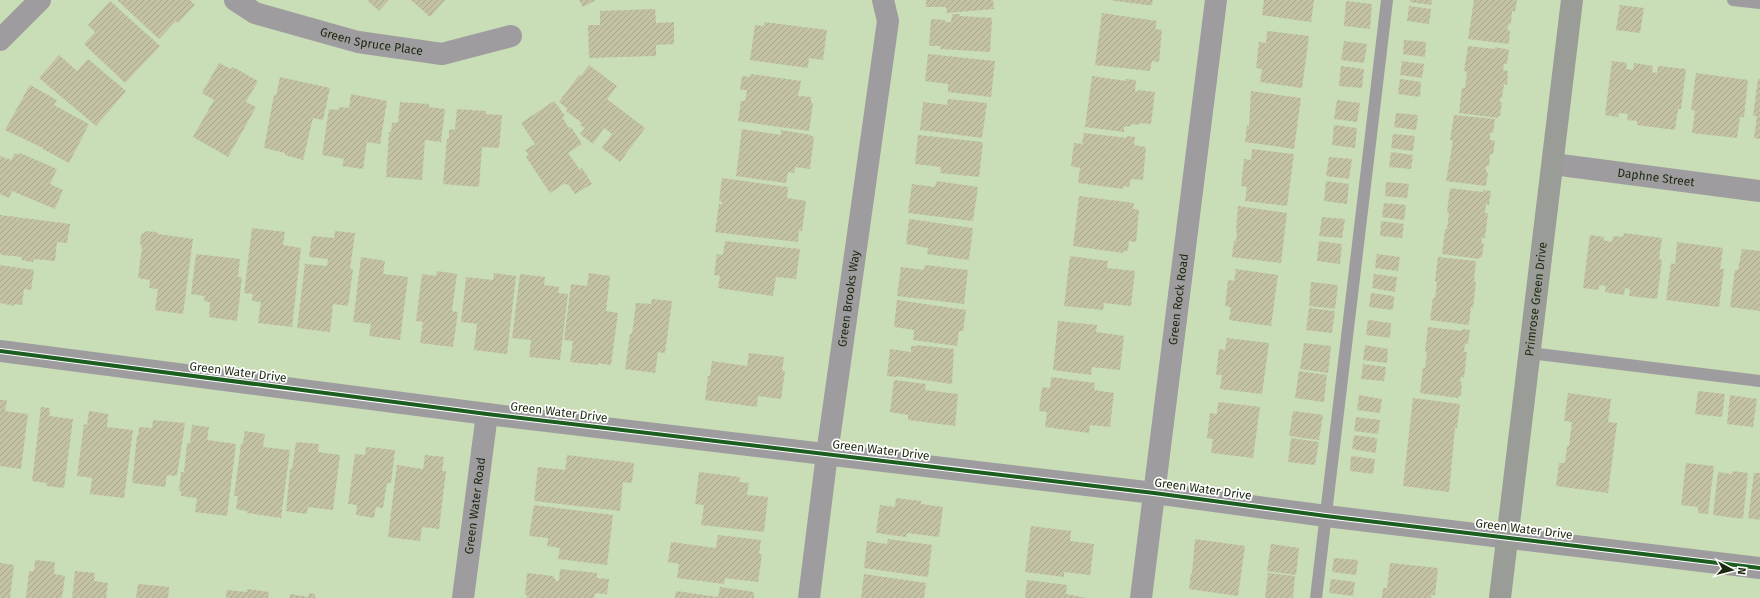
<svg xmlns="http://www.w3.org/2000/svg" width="1760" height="598" font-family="'Fira Sans',sans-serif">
	<defs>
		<pattern id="building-hatch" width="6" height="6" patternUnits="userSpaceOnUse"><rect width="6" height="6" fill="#c3c2a5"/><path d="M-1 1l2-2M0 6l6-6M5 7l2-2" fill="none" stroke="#a7a78d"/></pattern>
	</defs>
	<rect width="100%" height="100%" fill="#c9ddb6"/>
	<path fill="url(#building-hatch)" d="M 117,0 L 190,0 L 195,5 L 178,23 L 176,21 L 159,39 Z
		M 367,0 L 389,0 L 379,11 Z
		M 411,0 L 445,0 L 430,17 Z
		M 579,0 L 596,0 L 583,7 Z
		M 926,0 L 993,0 L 994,9 L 947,13 L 946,7 L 926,7 Z
		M 1109,0 L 1153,0 L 1152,5 L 1146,5 Z
		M 1264,0 L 1314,0 L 1311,22 L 1262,15 Z
		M 1410,0 L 1432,0 L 1431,5 L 1410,2 Z
		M 1474,0 L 1517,0 L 1515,12 L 1512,11 L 1511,24 L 1509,24 L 1507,30 L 1510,30 L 1509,44 L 1468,39 Z
		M 110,1 L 160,46 L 125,83 L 84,44 L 95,32 L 88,25 Z
		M 1346,1 L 1372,4 L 1370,29 L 1344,26 Z
		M 1620,5 L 1644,8 L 1640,33 L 1616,30 Z
		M 1409,6 L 1431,9 L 1429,24 L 1407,21 Z
		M 655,9 L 656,23 L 674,22 L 674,44 L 656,45 L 656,56 L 589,58 L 588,25 L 600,25 L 600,11 Z
		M 1102,13 L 1157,21 L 1155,29 L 1162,30 L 1159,62 L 1152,61 L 1150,71 L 1095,65 Z
		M 952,14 L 960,14 L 960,16 L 992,18 L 990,52 L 940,49 L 941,46 L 929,46 L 931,19 L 945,20 L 945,22 L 951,22 Z
		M 764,22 L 827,30 L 823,60 L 809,58 L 808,68 L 750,60 L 755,25 L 764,26 Z
		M 1267,31 L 1309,36 L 1302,88 L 1260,82 L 1262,69 L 1256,68 L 1259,42 L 1266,43 Z
		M 1404,40 L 1426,42 L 1425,57 L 1403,54 Z
		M 1344,41 L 1367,44 L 1364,63 L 1341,60 Z
		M 1468,46 L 1495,49 L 1495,47 L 1509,50 L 1507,64 L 1504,64 L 1503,70 L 1508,71 L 1507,85 L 1504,84 L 1502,98 L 1500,98 L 1500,102 L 1502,102 L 1500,116 L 1498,116 L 1497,118 L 1459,113 L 1462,88 L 1465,88 L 1467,72 L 1464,71 Z
		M 928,54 L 995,61 L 991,97 L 948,92 L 948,84 L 925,81 Z
		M 59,55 L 77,71 L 88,59 L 126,91 L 96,126 L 39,78 Z
		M 1402,61 L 1424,64 L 1422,78 L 1400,75 Z
		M 1612,61 L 1627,63 L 1626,69 L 1633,70 L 1634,63 L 1653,66 L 1652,72 L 1657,73 L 1658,66 L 1686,69 L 1681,109 L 1678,109 L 1675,130 L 1637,125 L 1637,121 L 1627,120 L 1628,114 L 1619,113 L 1618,117 L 1605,115 Z
		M 219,63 L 231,69 L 233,67 L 258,81 L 246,102 L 256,107 L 228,157 L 193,137 L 214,100 L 202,93 Z
		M 589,65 L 617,86 L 607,99 L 645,128 L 620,162 L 602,148 L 612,134 L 604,128 L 593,144 L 580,134 L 585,128 L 580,125 L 582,123 L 566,111 L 568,109 L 559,102 L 579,75 L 581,76 Z
		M 1341,66 L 1364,69 L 1362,88 L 1339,86 Z
		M 1696,73 L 1748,80 L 1744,117 L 1740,117 L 1737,138 L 1692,133 L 1695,111 L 1691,110 Z
		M 751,74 L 801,81 L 798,96 L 811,97 L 811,103 L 813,103 L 809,131 L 738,121 L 741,101 L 745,101 L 747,90 L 740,90 L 742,76 L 750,77 Z
		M 1092,76 L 1126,81 L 1126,79 L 1136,80 L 1135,91 L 1138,92 L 1138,90 L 1155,92 L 1151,124 L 1140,123 L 1140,125 L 1131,124 L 1131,126 L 1124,127 L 1124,132 L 1085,127 Z
		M 280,77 L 330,88 L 323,120 L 313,118 L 303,160 L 285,155 L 285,153 L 264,148 L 274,95 L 276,96 Z
		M 1400,79 L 1421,82 L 1420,97 L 1398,94 Z
		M 1758,79 L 1760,79 L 1760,139 L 1754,138 L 1757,116 L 1753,116 Z
		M 30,85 L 57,100 L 54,105 L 89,124 L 69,163 L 43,149 L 43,148 L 5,130 Z
		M 1251,91 L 1301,98 L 1294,149 L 1245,142 L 1247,126 L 1249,126 Z
		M 351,94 L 387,101 L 380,144 L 367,142 L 363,169 L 342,166 L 344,159 L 322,155 L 329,109 L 339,110 L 339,107 L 349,108 Z
		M 948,99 L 987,103 L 982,138 L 920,130 L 923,102 L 947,105 Z
		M 1337,100 L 1360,103 L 1357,122 L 1334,119 Z
		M 554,101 L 565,116 L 562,117 L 569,128 L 571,127 L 582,144 L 568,153 L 580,170 L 582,168 L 592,184 L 575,194 L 568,184 L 566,185 L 565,183 L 550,193 L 526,157 L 529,155 L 525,150 L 535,144 L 521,123 Z
		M 400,102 L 429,104 L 429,107 L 445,109 L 441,142 L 425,140 L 422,180 L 386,177 L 389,132 L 391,132 L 392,123 L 398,122 Z
		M 457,109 L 486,111 L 486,114 L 502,115 L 499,148 L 482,147 L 479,187 L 443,184 L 447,139 L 449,139 L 449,130 L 455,129 Z
		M 1396,113 L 1418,115 L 1416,130 L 1394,127 Z
		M 1454,115 L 1495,119 L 1493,133 L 1490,133 L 1490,140 L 1495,141 L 1493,154 L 1490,154 L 1489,166 L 1486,166 L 1486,172 L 1488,172 L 1486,186 L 1446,181 L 1453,141 L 1450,140 Z
		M 1334,125 L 1357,128 L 1355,148 L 1332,145 Z
		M 742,129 L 781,135 L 781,130 L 811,135 L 811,136 L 814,137 L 810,169 L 795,167 L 794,173 L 788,172 L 786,183 L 736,176 Z
		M 1084,133 L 1127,138 L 1127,136 L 1135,137 L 1134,145 L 1146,147 L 1143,180 L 1131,179 L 1129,187 L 1123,186 L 1123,189 L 1078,183 L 1080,168 L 1071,166 L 1074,143 L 1082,144 Z
		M 1393,134 L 1415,136 L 1413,151 L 1391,148 Z
		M 918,135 L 983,142 L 979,177 L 940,173 L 941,167 L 915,164 Z
		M 1252,149 L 1294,154 L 1287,206 L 1245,201 L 1247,187 L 1241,186 L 1244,159 L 1251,160 Z
		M 1391,152 L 1413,155 L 1411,169 L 1389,167 Z
		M 15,153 L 19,155 L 20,153 L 57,169 L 50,184 L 63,190 L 55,209 L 12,191 L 9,198 L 0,194 L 0,156 L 11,160 Z
		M 1329,157 L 1352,159 L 1349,179 L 1326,176 Z
		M 722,178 L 788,187 L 787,198 L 806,201 L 802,231 L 799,230 L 798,242 L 715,232 L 719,204 L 722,204 L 722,202 L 719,201 Z
		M 936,181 L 978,187 L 973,221 L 908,213 L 912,184 L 935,187 Z
		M 1326,181 L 1349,184 L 1347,204 L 1324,201 Z
		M 1386,182 L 1409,184 L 1407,198 L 1385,196 Z
		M 1450,188 L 1483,192 L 1483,190 L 1491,191 L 1489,205 L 1486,204 L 1485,213 L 1488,213 L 1485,238 L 1482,238 L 1481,243 L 1484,243 L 1482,257 L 1480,257 L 1479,259 L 1442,254 L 1445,229 L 1447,229 L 1449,213 L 1447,212 Z
		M 1079,196 L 1134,203 L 1133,209 L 1139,210 L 1136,242 L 1129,241 L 1128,251 L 1123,251 L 1123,253 L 1073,246 Z
		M 1384,203 L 1406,205 L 1404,220 L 1382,217 Z
		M 1238,206 L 1287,213 L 1281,263 L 1232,257 L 1234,241 L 1236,241 L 1237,232 L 1236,232 Z
		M 0,215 L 70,224 L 67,243 L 57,242 L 55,261 L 34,259 L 33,262 L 22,260 L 22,257 L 2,255 L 0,253 Z
		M 1322,217 L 1345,219 L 1342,238 L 1319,236 Z
		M 909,219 L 973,228 L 969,260 L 927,254 L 928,248 L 906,244 Z
		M 1381,221 L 1404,224 L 1402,238 L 1380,236 Z
		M 252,228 L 285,232 L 283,245 L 301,248 L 292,327 L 258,323 L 261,302 L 252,301 L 253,294 L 244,293 Z
		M 147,231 L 156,232 L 158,234 L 193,239 L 183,314 L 155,310 L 158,289 L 149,288 L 150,280 L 138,278 L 142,247 L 140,244 L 141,235 Z
		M 335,231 L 355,233 L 350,269 L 353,269 L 348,306 L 333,304 L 330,332 L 297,328 L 305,264 L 327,266 L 328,259 L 309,257 L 312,236 L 334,238 Z
		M 1624,233 L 1662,238 L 1659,259 L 1662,260 L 1657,299 L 1629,296 L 1630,289 L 1625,288 L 1624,295 L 1605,292 L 1606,286 L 1599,285 L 1599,290 L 1583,288 L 1590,235 L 1604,237 L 1603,240 L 1612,242 L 1613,236 L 1623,237 Z
		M 725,241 L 800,249 L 796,279 L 776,277 L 773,296 L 718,288 L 720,276 L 714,275 L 717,254 L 723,255 Z
		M 1319,241 L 1342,244 L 1340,264 L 1317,261 Z
		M 1677,242 L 1723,248 L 1720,269 L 1724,269 L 1719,307 L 1666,300 L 1671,263 L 1675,264 Z
		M 1742,249 L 1760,251 L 1760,311 L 1730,307 L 1735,270 L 1738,270 Z
		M 196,254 L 240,259 L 238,277 L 242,277 L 237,321 L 209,317 L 210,302 L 204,301 L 205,296 L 191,294 Z
		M 1377,254 L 1400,257 L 1398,271 L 1375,268 Z
		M 1070,256 L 1108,261 L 1107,268 L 1135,271 L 1131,306 L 1104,303 L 1103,310 L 1064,306 Z
		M 361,257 L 385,261 L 383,274 L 408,277 L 400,340 L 369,336 L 371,324 L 353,322 Z
		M 1438,257 L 1476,261 L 1474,282 L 1476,282 L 1473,308 L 1471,307 L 1469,325 L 1430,320 L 1433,298 L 1435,298 L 1437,282 L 1435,281 Z
		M 0,265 L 34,270 L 31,290 L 24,289 L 22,305 L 14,304 L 14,306 L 0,303 Z
		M 925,265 L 968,270 L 964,304 L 897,296 L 901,267 L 924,270 Z
		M 1236,269 L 1278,275 L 1271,326 L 1229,320 L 1231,307 L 1225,306 L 1228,280 L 1234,281 Z
		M 437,271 L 457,274 L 452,311 L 458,312 L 453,347 L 420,343 L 423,322 L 416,321 L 422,274 L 436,276 Z
		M 494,273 L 516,276 L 507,354 L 474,350 L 477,324 L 461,322 L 466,277 L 493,280 Z
		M 589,273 L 610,276 L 606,311 L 618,313 L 611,365 L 598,363 L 598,365 L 570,362 L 573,341 L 564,340 L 571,284 L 587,286 Z
		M 520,274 L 545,277 L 544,285 L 559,287 L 558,293 L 568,294 L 560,360 L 529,357 L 531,340 L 512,338 Z
		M 1374,274 L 1397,277 L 1395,292 L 1372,288 Z
		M 1311,282 L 1338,285 L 1335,309 L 1309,306 Z
		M 1371,293 L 1394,296 L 1393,310 L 1369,307 Z
		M 652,299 L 672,301 L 665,353 L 658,352 L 655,373 L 625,369 L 630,334 L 632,334 L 636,303 L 651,304 Z
		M 897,300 L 966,310 L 963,331 L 959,331 L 957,346 L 913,340 L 914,330 L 894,327 Z
		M 1309,308 L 1335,311 L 1332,333 L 1306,330 Z
		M 1368,320 L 1391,323 L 1390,338 L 1366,335 Z
		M 1058,321 L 1097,325 L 1096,332 L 1124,336 L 1120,370 L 1092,367 L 1091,375 L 1053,370 Z
		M 1428,327 L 1462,331 L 1462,329 L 1470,330 L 1468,344 L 1465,344 L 1464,352 L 1467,352 L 1464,378 L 1461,377 L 1460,382 L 1462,382 L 1461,396 L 1459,395 L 1458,398 L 1420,393 L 1423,368 L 1425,368 L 1427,352 L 1425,351 Z
		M 1227,338 L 1269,343 L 1262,394 L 1220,389 L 1222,375 L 1216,375 L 1219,349 L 1225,350 Z
		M 1304,343 L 1331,346 L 1328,373 L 1300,369 Z
		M 916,345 L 954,349 L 952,384 L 896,376 L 896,377 L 887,376 L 890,349 L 911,352 L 911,346 L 916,346 Z
		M 1365,345 L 1388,349 L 1387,363 L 1363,360 Z
		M 749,353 L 784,357 L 782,371 L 785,371 L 781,399 L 758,396 L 757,407 L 705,400 L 708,376 L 710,376 L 712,361 L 747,366 Z
		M 1363,364 L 1386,367 L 1384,381 L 1361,379 Z
		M 1299,371 L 1327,375 L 1324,402 L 1295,398 Z
		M 1051,377 L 1095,383 L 1094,390 L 1114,393 L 1110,427 L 1090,425 L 1089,433 L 1045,427 L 1047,412 L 1039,411 L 1042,387 L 1050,388 Z
		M 894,380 L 926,384 L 925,390 L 958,394 L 955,426 L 908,420 L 908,415 L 890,412 Z
		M 1698,391 L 1725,394 L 1722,417 L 1695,414 Z
		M 1568,393 L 1611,399 L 1608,422 L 1617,423 L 1608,493 L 1556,486 L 1559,463 L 1565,463 L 1567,446 L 1569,446 L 1572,422 L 1564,421 Z
		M 1359,395 L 1382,399 L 1380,413 L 1357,410 Z
		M 1730,395 L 1757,399 L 1753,427 L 1727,424 Z
		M 1413,398 L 1460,404 L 1457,428 L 1455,428 L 1449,492 L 1403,486 Z
		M 0,400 L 7,400 L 5,411 L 28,414 L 21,469 L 0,466 Z
		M 1218,402 L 1260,407 L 1253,458 L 1211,453 L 1213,439 L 1207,438 L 1210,413 L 1217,414 Z
		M 41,407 L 50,408 L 49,416 L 73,419 L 64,488 L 46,486 L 47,483 L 32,481 Z
		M 89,411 L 108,414 L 107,427 L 133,430 L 124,498 L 90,494 L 92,478 L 77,476 L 84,424 L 87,425 Z
		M 1293,411 L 1323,415 L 1319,440 L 1289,436 Z
		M 1356,417 L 1380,420 L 1378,434 L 1354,431 Z
		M 153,420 L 185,423 L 177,476 L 167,475 L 165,487 L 132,483 L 137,436 L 138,436 L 139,427 L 152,428 Z
		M 192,425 L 209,427 L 207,440 L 236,444 L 227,516 L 195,512 L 197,498 L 181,496 L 181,491 L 179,491 L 181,472 L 184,472 L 187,443 L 190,443 Z
		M 245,431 L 265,434 L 263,447 L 290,450 L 281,518 L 247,513 L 247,511 L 236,509 L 238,496 L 234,496 L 241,444 L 243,444 Z
		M 1354,435 L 1377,438 L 1376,453 L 1352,449 Z
		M 1291,438 L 1319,442 L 1315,465 L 1288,462 Z
		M 296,442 L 319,444 L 318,452 L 340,455 L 333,510 L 308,507 L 307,514 L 286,511 L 290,469 L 292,469 Z
		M 366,447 L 395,450 L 391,483 L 387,483 L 383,508 L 376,507 L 374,518 L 356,515 L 357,505 L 348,504 L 355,454 L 365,455 Z
		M 425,455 L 444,457 L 442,471 L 446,471 L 439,529 L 422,527 L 420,541 L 388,537 L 397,465 L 423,469 Z
		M 567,455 L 634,463 L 632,483 L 623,482 L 620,511 L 534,501 L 538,467 L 565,470 Z
		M 1351,456 L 1375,459 L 1373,474 L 1350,471 Z
		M 1686,463 L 1714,466 L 1708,514 L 1698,513 L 1698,507 L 1681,505 Z
		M 1732,471 L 1748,473 L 1743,519 L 1713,515 L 1718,472 L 1732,474 Z
		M 699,472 L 740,477 L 739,482 L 749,483 L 747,495 L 768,497 L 764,532 L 701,525 L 704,505 L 695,504 Z
		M 1754,473 L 1760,473 L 1760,520 L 1748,518 Z
		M 896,498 L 921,501 L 921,504 L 943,507 L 939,537 L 907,533 L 906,537 L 876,533 L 880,505 L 895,507 Z
		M 534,505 L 613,515 L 607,565 L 558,559 L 560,548 L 547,546 L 548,538 L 529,536 Z
		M 1031,526 L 1071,531 L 1070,541 L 1094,544 L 1090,575 L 1064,572 L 1064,577 L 1025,572 Z
		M 718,535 L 761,540 L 759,554 L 762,554 L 758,582 L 725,578 L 724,584 L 677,578 L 679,564 L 668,562 L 671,542 L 716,548 Z
		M 888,539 L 932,545 L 928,577 L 864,568 L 867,541 L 887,544 Z
		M 1195,539 L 1245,546 L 1238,596 L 1189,589 L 1191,573 L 1192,574 Z
		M 1271,544 L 1299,548 L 1296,575 L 1267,571 Z
		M 1334,558 L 1358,560 L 1356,575 L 1332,572 Z
		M 35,560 L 55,562 L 54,574 L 65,576 L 62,598 L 26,598 L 29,571 L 34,571 Z
		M 0,563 L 14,565 L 10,598 L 0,598 Z
		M 1390,563 L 1438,568 L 1435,595 L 1431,595 L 1431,598 L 1382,598 L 1383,588 L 1387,588 Z
		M 560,569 L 597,573 L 597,578 L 609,579 L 607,594 L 595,593 L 594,598 L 527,598 L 527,595 L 525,595 L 527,573 L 553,576 L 556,581 L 559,581 Z
		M 75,571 L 95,573 L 94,581 L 108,583 L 106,598 L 72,598 Z
		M 1268,573 L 1295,576 L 1293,598 L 1265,598 Z
		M 864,574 L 926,583 L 924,598 L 861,598 Z
		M 1331,579 L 1355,582 L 1353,596 L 1329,593 Z
		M 1027,580 L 1067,585 L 1066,594 L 1087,598 L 1025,598 Z
		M 138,584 L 169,587 L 168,598 L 136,598 Z
		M 720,587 L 754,592 L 754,598 L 675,598 L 676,591 L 718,597 Z
		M 247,589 L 269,592 L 268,598 L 226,598 L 227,590 L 247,592 Z
		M 309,593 L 315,594 L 315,598 L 290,598 L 290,594 L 309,597 Z"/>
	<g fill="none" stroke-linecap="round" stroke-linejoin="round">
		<path stroke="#9e9c9f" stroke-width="12" d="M 1733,0 L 1760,3
			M 1530,353 L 1760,381
			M 1316,598 L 1387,0"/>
		<g stroke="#9e9c9f" stroke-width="22">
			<path id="s1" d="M 235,0 L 255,13 L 358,42 L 442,54 L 511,36"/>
			<path d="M 0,40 L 40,0"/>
			<path id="s2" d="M 1553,164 L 1760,191"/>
			<path d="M 0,351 L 487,414 L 1154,493 L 1326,516 L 1760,568"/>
			<path id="s3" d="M 463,598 L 487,414"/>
			<path id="s4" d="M 809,598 L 827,454 L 888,21 L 883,0"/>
			<path id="s5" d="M 1141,598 L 1216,0"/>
		</g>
		<path stroke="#9a9c98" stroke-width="22" id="s6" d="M 1500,598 L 1572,0"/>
		<g stroke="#fff" stroke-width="6">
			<path id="cycleway" d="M 0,351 L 487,414 L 1154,493 L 1326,516 L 1760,568"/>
		</g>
		<use href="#cycleway" stroke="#1b5e20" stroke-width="4"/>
	</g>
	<g text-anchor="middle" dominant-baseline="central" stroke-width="3.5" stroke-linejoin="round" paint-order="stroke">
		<g font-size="12" fill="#1b280d" stroke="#fff">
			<text stroke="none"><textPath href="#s1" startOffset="144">Green Spruce Place</textPath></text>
			<text stroke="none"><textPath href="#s2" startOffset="104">Daphne Street</textPath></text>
			<text stroke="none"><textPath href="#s4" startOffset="302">Green Brooks Way</textPath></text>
			<text stroke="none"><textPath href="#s5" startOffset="301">Green Rock Road</textPath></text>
			<text stroke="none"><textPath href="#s6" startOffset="301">Primrose Green Drive</textPath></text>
			<text transform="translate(238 372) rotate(7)">Green Water Drive</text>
			<text transform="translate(559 412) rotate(7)">Green Water Drive</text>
			<text transform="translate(881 450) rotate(7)">Green Water Drive</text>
			<text transform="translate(1203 489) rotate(8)">Green Water Drive</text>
			<text stroke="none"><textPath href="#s3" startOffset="93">Green Water Road</textPath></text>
			<text transform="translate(1524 529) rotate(7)">Green Water Drive</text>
		</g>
	</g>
	<g transform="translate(1732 570) rotate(97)" stroke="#ffffff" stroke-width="3" paint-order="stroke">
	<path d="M0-3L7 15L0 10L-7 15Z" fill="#1b280d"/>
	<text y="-6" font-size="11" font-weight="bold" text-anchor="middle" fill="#1b280d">N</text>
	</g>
</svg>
